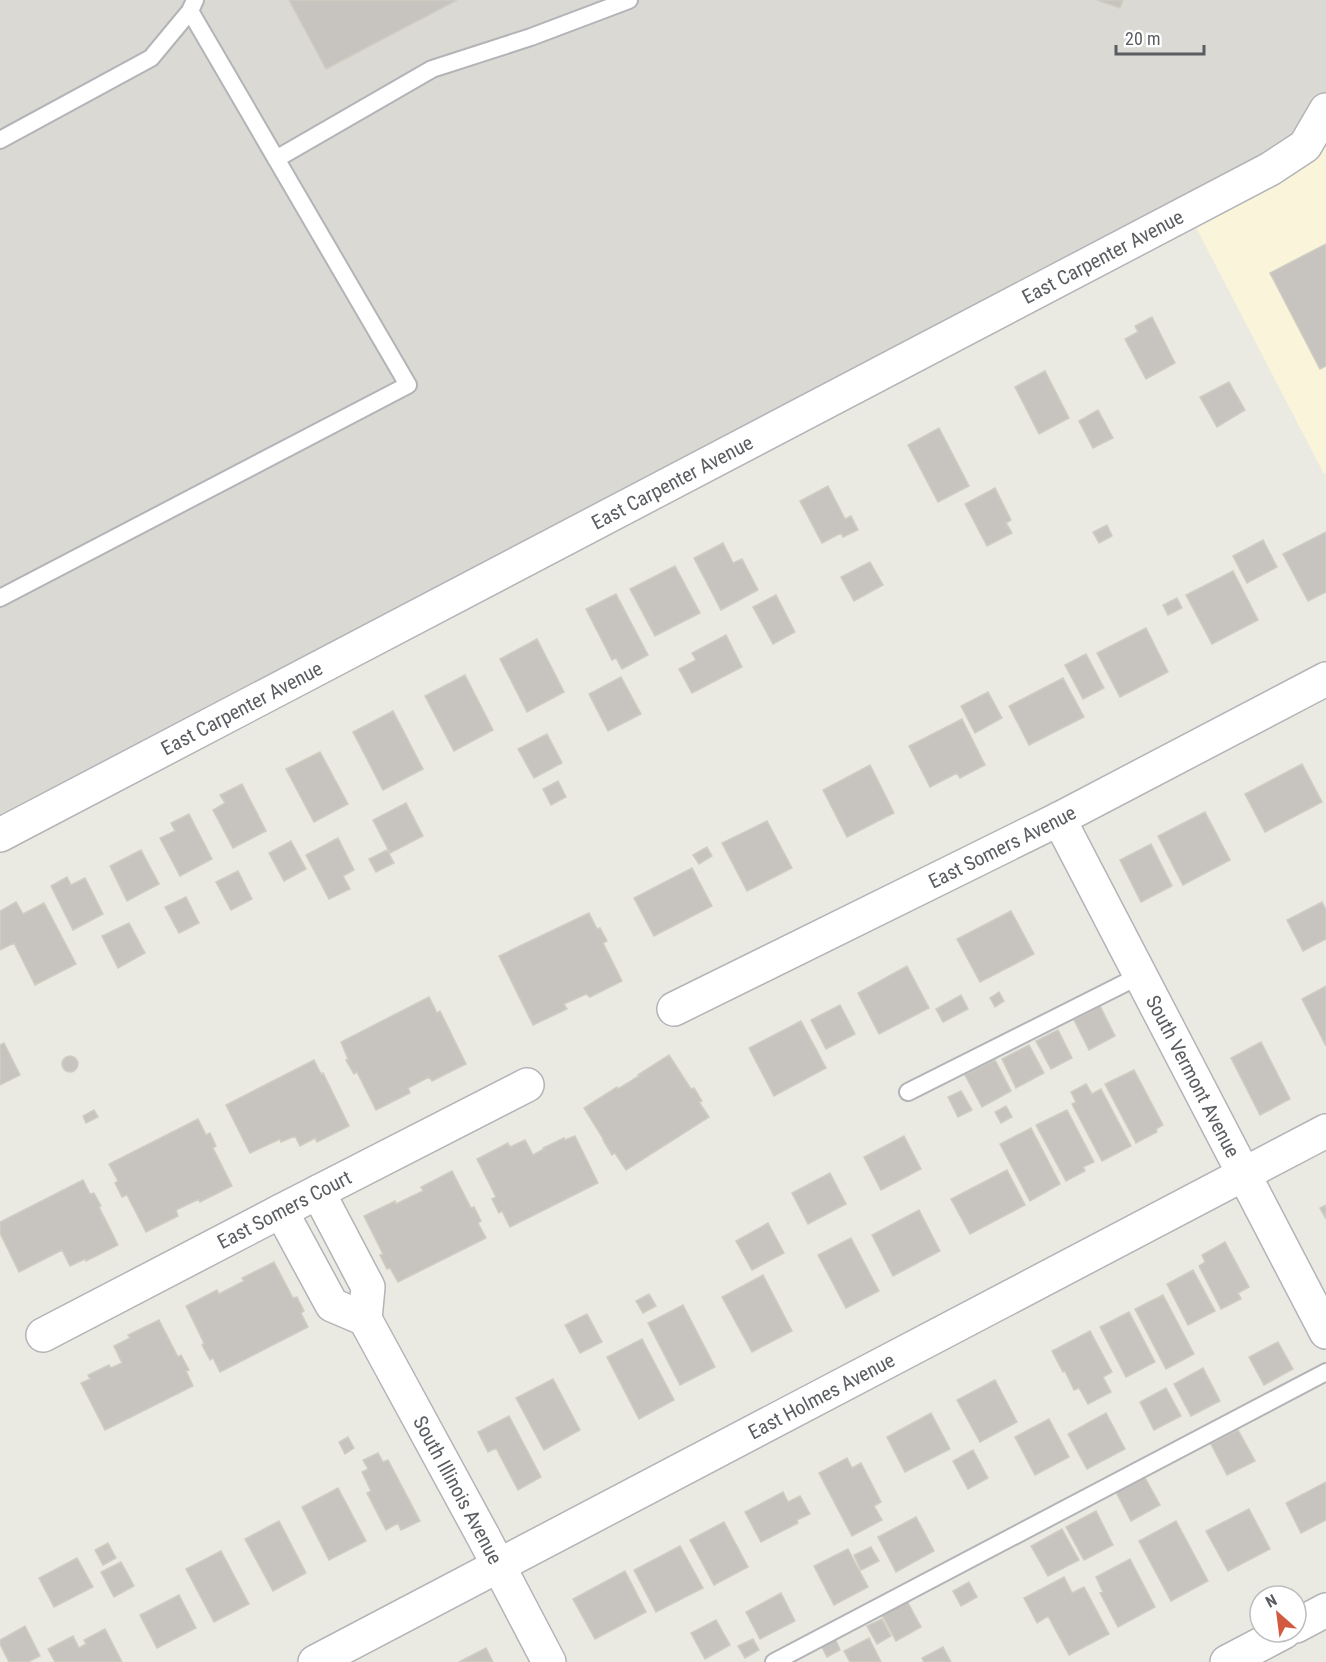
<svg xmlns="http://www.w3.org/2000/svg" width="1326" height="1662" font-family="'Roboto Condensed',sans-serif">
	<rect width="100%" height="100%" fill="#ebeae2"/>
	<path fill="#f9f4da" d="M 1326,110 L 1326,473 L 1324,474 L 1188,212 Z"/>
	<path fill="#dad9d4" d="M 0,0 L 1326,0 L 1326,110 L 1305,146 L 0,835 Z"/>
	<path fill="#c7c4bf" stroke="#cfccc1" stroke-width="1.5" d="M 289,0 L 457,0 L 326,69 Z
		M 1097,0 L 1123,0 L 1120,8 Z
		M 1326,244 L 1326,366 L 1320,369 L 1270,273 Z
		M 1152,317 L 1175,363 L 1146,379 L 1125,339 L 1138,332 L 1135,326 Z
		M 1045,371 L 1069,418 L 1039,434 L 1015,387 Z
		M 1229,382 L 1245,410 L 1217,427 L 1200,397 Z
		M 1098,410 L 1113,438 L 1093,448 L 1079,421 Z
		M 939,428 L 969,486 L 938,502 L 908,445 Z
		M 828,486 L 845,519 L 851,516 L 858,530 L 843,537 L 841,533 L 822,543 L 800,501 Z
		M 995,488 L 1011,520 L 1006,523 L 1012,533 L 987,546 L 965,504 Z
		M 1107,525 L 1112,536 L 1099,543 L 1093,532 Z
		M 1326,532 L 1326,592 L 1308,601 L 1283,554 Z
		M 1263,540 L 1277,567 L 1247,583 L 1233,556 Z
		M 723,543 L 733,563 L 742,559 L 758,590 L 721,610 L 694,558 Z
		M 870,562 L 883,585 L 854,601 L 841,577 Z
		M 675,566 L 700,613 L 655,636 L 630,589 Z
		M 1233,571 L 1258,620 L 1212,644 L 1186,595 Z
		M 616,594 L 648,655 L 622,669 L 616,658 L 612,660 L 586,609 Z
		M 776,595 L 795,632 L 773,644 L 753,607 Z
		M 1177,598 L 1182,608 L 1168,615 L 1163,605 Z
		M 1146,628 L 1168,672 L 1120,697 L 1097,653 Z
		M 726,635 L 742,667 L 692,693 L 679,669 L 696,660 L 692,653 Z
		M 537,639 L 564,692 L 527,712 L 500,659 Z
		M 1086,654 L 1104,688 L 1083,699 L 1065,665 Z
		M 465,675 L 493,730 L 454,751 L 425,696 Z
		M 621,677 L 641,714 L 608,731 L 589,694 Z
		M 1063,678 L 1084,717 L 1029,745 L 1009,706 Z
		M 988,692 L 1002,718 L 975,733 L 961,706 Z
		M 393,711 L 423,769 L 383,790 L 353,732 Z
		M 962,719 L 985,765 L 960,778 L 957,773 L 930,787 L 909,746 Z
		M 547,734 L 562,763 L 534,778 L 518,749 Z
		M 320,752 L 348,804 L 314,822 L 286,769 Z
		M 1302,764 L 1322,802 L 1265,832 L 1245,794 Z
		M 870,765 L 894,813 L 847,837 L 823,790 Z
		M 558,781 L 566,797 L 551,805 L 543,789 Z
		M 242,784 L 266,831 L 233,848 L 213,810 L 225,803 L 220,795 Z
		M 406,803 L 423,836 L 390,853 L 373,820 Z
		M 1205,812 L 1230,860 L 1183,885 L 1158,836 Z
		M 189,814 L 212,859 L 180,876 L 160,838 L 175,831 L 171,823 Z
		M 767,821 L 792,868 L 747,891 L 722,843 Z
		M 338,838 L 354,870 L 343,876 L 350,889 L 329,899 L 306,855 Z
		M 291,841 L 306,869 L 284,881 L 269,853 Z
		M 1151,844 L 1172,886 L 1141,902 L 1120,860 Z
		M 707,847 L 712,856 L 699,864 L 693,855 Z
		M 141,850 L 159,884 L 127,901 L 110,866 Z
		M 387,850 L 394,863 L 376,872 L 369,859 Z
		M 692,868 L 712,906 L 654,936 L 634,898 Z
		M 238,871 L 252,899 L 231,910 L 216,882 Z
		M 67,877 L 71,885 L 85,878 L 103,914 L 73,930 L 51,886 Z
		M 186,897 L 199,923 L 179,933 L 165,907 Z
		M 16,902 L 23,914 L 44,903 L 76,964 L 35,985 L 14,943 L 0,950 L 0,911 Z
		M 1322,902 L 1326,910 L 1326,939 L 1303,951 L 1287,920 Z
		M 1011,911 L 1034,954 L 980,982 L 957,939 Z
		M 589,913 L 597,929 L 600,928 L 607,941 L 603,943 L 622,981 L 590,997 L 586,994 L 564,1004 L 567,1009 L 533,1025 L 499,956 Z
		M 129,923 L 145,953 L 118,968 L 102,936 Z
		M 907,966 L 929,1008 L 879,1034 L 858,993 Z
		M 1326,986 L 1326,1046 L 1302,999 Z
		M 999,992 L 1004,1001 L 995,1007 L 990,998 Z
		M 961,995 L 968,1009 L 943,1022 L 936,1009 Z
		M 429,997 L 437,1013 L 440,1011 L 466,1064 L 432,1081 L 429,1077 L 408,1088 L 410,1093 L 376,1110 L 357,1072 L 354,1074 L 346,1060 L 348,1059 L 341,1042 Z
		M 840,1005 L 855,1034 L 826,1049 L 811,1020 Z
		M 1100,1006 L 1115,1036 L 1089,1050 L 1074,1020 Z
		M 801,1021 L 826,1068 L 774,1096 L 749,1048 Z
		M 1058,1030 L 1072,1058 L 1051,1069 L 1036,1041 Z
		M 1261,1042 L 1290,1099 L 1260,1115 L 1231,1058 Z
		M 4,1043 L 20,1075 L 0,1085 L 0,1045 Z
		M 1029,1045 L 1044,1073 L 1016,1088 L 1002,1059 Z
		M 669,1055 L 691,1089 L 694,1088 L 702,1101 L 699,1102 L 709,1117 L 626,1170 L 615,1153 L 612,1155 L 603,1140 L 604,1140 L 584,1108 L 617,1087 L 618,1089 L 639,1076 L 638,1075 Z
		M62 1064a8 8 0 1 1 16 0a8 8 0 1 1-16 0Z
		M 314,1060 L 321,1074 L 323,1073 L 349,1126 L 317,1142 L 315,1138 L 300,1146 L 295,1136 L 281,1142 L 280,1139 L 250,1153 L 226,1105 Z
		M 995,1060 L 1011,1091 L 982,1107 L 965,1075 Z
		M 1134,1070 L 1163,1125 L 1156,1129 L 1157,1132 L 1136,1143 L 1105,1084 Z
		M 1086,1084 L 1092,1094 L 1101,1089 L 1131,1146 L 1102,1161 L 1072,1104 L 1076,1102 L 1071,1092 Z
		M 961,1091 L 972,1110 L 958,1117 L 948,1097 Z
		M 1006,1106 L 1012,1117 L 1001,1123 L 995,1112 Z
		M 94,1110 L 98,1117 L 86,1123 L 83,1116 Z
		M 1067,1110 L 1094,1162 L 1083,1167 L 1085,1171 L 1066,1181 L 1036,1125 Z
		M 198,1119 L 206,1135 L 210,1133 L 216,1146 L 213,1148 L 232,1186 L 200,1202 L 199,1199 L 176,1210 L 178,1216 L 146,1232 L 127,1195 L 122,1197 L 115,1183 L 118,1181 L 109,1164 Z
		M 1031,1128 L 1060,1184 L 1030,1201 L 1000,1144 Z
		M 575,1136 L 598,1183 L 510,1227 L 502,1211 L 499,1213 L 492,1199 L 496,1197 L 477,1159 L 508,1143 L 510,1147 L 525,1140 L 533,1155 L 544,1149 L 543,1148 L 564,1138 L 565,1140 Z
		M 904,1136 L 921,1169 L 881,1190 L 864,1157 Z
		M 1007,1170 L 1025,1205 L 970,1234 L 951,1199 Z
		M 452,1171 L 471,1208 L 474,1207 L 481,1221 L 478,1223 L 486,1238 L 398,1282 L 390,1268 L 387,1269 L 380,1255 L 383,1254 L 364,1216 L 395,1201 L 396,1204 L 423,1191 L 421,1187 Z
		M 830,1173 L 846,1204 L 808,1224 L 792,1193 Z
		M 83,1180 L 90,1194 L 94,1193 L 101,1206 L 99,1207 L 118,1245 L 86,1261 L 85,1259 L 70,1266 L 62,1250 L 19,1272 L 0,1233 L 0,1222 Z
		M 1326,1205 L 1326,1219 L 1320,1208 Z
		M 919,1210 L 940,1251 L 893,1276 L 872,1235 Z
		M 768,1223 L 784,1253 L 752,1270 L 736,1241 Z
		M 851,1238 L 879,1291 L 846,1308 L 818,1255 Z
		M 1225,1242 L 1249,1287 L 1238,1293 L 1241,1299 L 1221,1309 L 1199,1266 L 1205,1262 L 1202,1255 Z
		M 274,1262 L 293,1298 L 297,1297 L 304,1311 L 301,1313 L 308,1327 L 220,1372 L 213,1358 L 210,1360 L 202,1345 L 204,1343 L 186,1306 L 217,1290 L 219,1294 L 244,1281 L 242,1278 Z
		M 1193,1270 L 1215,1311 L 1188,1325 L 1167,1284 Z
		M 763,1275 L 792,1331 L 752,1352 L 722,1297 Z
		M 649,1294 L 656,1306 L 643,1313 L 636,1301 Z
		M 1163,1295 L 1194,1354 L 1166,1369 L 1135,1309 Z
		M 683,1305 L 715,1367 L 680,1385 L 648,1323 Z
		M 1129,1312 L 1155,1362 L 1126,1377 L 1100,1327 Z
		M 587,1314 L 602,1342 L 580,1353 L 565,1325 Z
		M 159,1320 L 178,1357 L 181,1355 L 189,1370 L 186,1371 L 193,1386 L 105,1430 L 81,1383 L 90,1379 L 88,1375 L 109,1365 L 111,1368 L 122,1363 L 114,1346 L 130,1338 L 128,1335 Z
		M 1090,1331 L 1112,1372 L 1103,1377 L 1111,1392 L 1088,1404 L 1079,1388 L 1074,1390 L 1065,1371 L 1063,1372 L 1052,1351 Z
		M 642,1339 L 674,1400 L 639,1419 L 607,1357 Z
		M 1278,1342 L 1293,1369 L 1264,1385 L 1249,1357 Z
		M 1203,1368 L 1220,1401 L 1191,1416 L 1174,1384 Z
		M 553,1379 L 580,1430 L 544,1450 L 516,1398 Z
		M 995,1380 L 1017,1422 L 980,1442 L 957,1400 Z
		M 1166,1388 L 1181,1416 L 1154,1430 L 1140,1402 Z
		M 931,1413 L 950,1449 L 905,1472 L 887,1437 Z
		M 1106,1413 L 1125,1449 L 1087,1469 L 1068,1434 Z
		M 509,1416 L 541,1477 L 518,1490 L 496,1448 L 488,1452 L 478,1432 Z
		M 1049,1419 L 1069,1457 L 1035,1475 L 1015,1437 Z
		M 1238,1430 L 1255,1461 L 1227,1475 L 1211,1444 Z
		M 348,1437 L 354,1448 L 345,1454 L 339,1442 Z
		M 973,1450 L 988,1478 L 968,1489 L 953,1461 Z
		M 378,1453 L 383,1462 L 388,1460 L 420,1521 L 401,1530 L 398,1523 L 386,1530 L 367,1493 L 371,1491 L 362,1472 L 368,1469 L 363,1460 Z
		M 847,1458 L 852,1468 L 861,1463 L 881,1502 L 874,1506 L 882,1520 L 852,1536 L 819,1473 Z
		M 1143,1474 L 1160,1505 L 1131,1521 L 1114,1488 Z
		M 1326,1482 L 1326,1520 L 1301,1533 L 1286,1503 Z
		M 338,1488 L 366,1541 L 329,1560 L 302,1507 Z
		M 783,1492 L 788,1502 L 800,1496 L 810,1514 L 797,1520 L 798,1523 L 761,1542 L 745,1512 Z
		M 1249,1509 L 1270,1549 L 1228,1571 L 1206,1531 Z
		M 1096,1511 L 1113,1545 L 1084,1560 L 1066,1527 Z
		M 916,1517 L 934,1551 L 896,1572 L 878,1537 Z
		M 279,1521 L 306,1573 L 273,1591 L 245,1539 Z
		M 1176,1521 L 1208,1581 L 1171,1601 L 1139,1541 Z
		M 724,1522 L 748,1567 L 714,1585 L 690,1540 Z
		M 1062,1529 L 1079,1560 L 1048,1576 L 1031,1546 Z
		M 108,1543 L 116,1558 L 103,1565 L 95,1550 Z
		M 680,1546 L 703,1588 L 656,1612 L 634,1570 Z
		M 871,1547 L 879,1561 L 861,1570 L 854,1555 Z
		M 848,1549 L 868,1587 L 834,1605 L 814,1566 Z
		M 221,1551 L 249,1604 L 214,1622 L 186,1569 Z
		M 77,1558 L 93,1587 L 54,1607 L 39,1578 Z
		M 1130,1559 L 1155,1607 L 1118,1627 L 1100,1593 L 1103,1592 L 1096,1577 Z
		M 121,1562 L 134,1586 L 114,1597 L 101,1572 Z
		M 625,1571 L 646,1612 L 595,1639 L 573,1599 Z
		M 1064,1577 L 1072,1593 L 1084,1587 L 1109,1634 L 1069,1655 L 1048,1616 L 1037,1623 L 1024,1598 Z
		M 969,1582 L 977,1597 L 961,1606 L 953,1591 Z
		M 781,1593 L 795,1621 L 760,1639 L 746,1612 Z
		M 179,1595 L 196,1628 L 157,1648 L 140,1615 Z
		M 907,1601 L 921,1627 L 896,1641 L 882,1615 Z
		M 882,1619 L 891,1636 L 877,1644 L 867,1626 Z
		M 716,1620 L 730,1645 L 705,1659 L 691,1633 Z
		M 25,1626 L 40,1656 L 28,1662 L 9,1662 L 0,1644 L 0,1640 Z
		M 105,1629 L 122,1662 L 55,1662 L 48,1649 L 73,1636 L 79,1648 L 86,1644 L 84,1640 Z
		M 835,1638 L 840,1650 L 827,1657 L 821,1645 Z
		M 869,1638 L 881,1662 L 850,1662 L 844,1651 Z
		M 753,1639 L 759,1650 L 745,1658 L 738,1646 Z
		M 943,1647 L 951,1662 L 924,1662 L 922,1658 Z
		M 486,1648 L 493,1662 L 459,1662 Z"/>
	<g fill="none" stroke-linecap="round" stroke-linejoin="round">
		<g stroke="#b3b4b8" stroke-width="20">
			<path id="service" d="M 0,140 L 151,58 L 190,11 L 195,0
				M 276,159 L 432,69 L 531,37 L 629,0
				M 0,598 L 408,385 L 190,11
				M 908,1092 L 1141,975
				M 774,1662 L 1326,1372"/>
		</g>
		<g stroke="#b3b4b8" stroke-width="36">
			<g id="minor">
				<path id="s1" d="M 1059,819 L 1326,1332"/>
				<path id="s2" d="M 0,835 L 1270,169 L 1305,146 L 1326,110"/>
				<path id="s3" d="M 674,1009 L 1059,819 L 1326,679"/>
				<path id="s4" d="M 318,1192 L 368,1287 L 365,1319 L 483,1536 L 549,1662"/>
				<path d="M 281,1211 L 332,1305 L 365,1319"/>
				<path id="s5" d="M 43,1335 L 281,1211 L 527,1085"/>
				<path d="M 1296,1626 L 1326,1610"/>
				<path id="s6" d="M 315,1662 L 1326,1131"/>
				<path d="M 1227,1662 L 1284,1632"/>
			</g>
		</g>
		<use href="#service" stroke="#fff" stroke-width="16"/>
		<use href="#minor" stroke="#fff" stroke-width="33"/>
	</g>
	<g text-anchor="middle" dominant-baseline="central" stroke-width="4.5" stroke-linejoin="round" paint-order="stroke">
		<g font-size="20" fill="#5a5d61" stroke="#fff">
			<text stroke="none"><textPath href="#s2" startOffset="1245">East Carpenter Avenue</textPath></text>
			<text stroke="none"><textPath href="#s2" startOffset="759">East Carpenter Avenue</textPath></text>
			<text stroke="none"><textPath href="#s2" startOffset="273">East Carpenter Avenue</textPath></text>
			<text stroke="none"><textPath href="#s3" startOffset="366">East Somers Avenue</textPath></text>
			<text stroke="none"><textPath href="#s1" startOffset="290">South Vermont Avenue</textPath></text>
			<text stroke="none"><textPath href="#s5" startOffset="272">East Somers Court</textPath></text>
			<text stroke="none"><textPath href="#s6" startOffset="572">East Holmes Avenue</textPath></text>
			<text stroke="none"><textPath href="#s4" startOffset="334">South Illinois Avenue</textPath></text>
		</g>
	</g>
	<g transform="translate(1278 1614) rotate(332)"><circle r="28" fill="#ffffff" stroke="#bdbec0" stroke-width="1.5"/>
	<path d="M0-4.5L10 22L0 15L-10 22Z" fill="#d25a41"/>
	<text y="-9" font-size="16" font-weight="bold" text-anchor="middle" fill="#5a5d61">N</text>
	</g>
	<path d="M1116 45v9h88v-9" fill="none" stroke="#5a5d61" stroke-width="3"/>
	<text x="1125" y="45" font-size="18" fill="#5a5d61" stroke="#ffffff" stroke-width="4.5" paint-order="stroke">20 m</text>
</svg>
